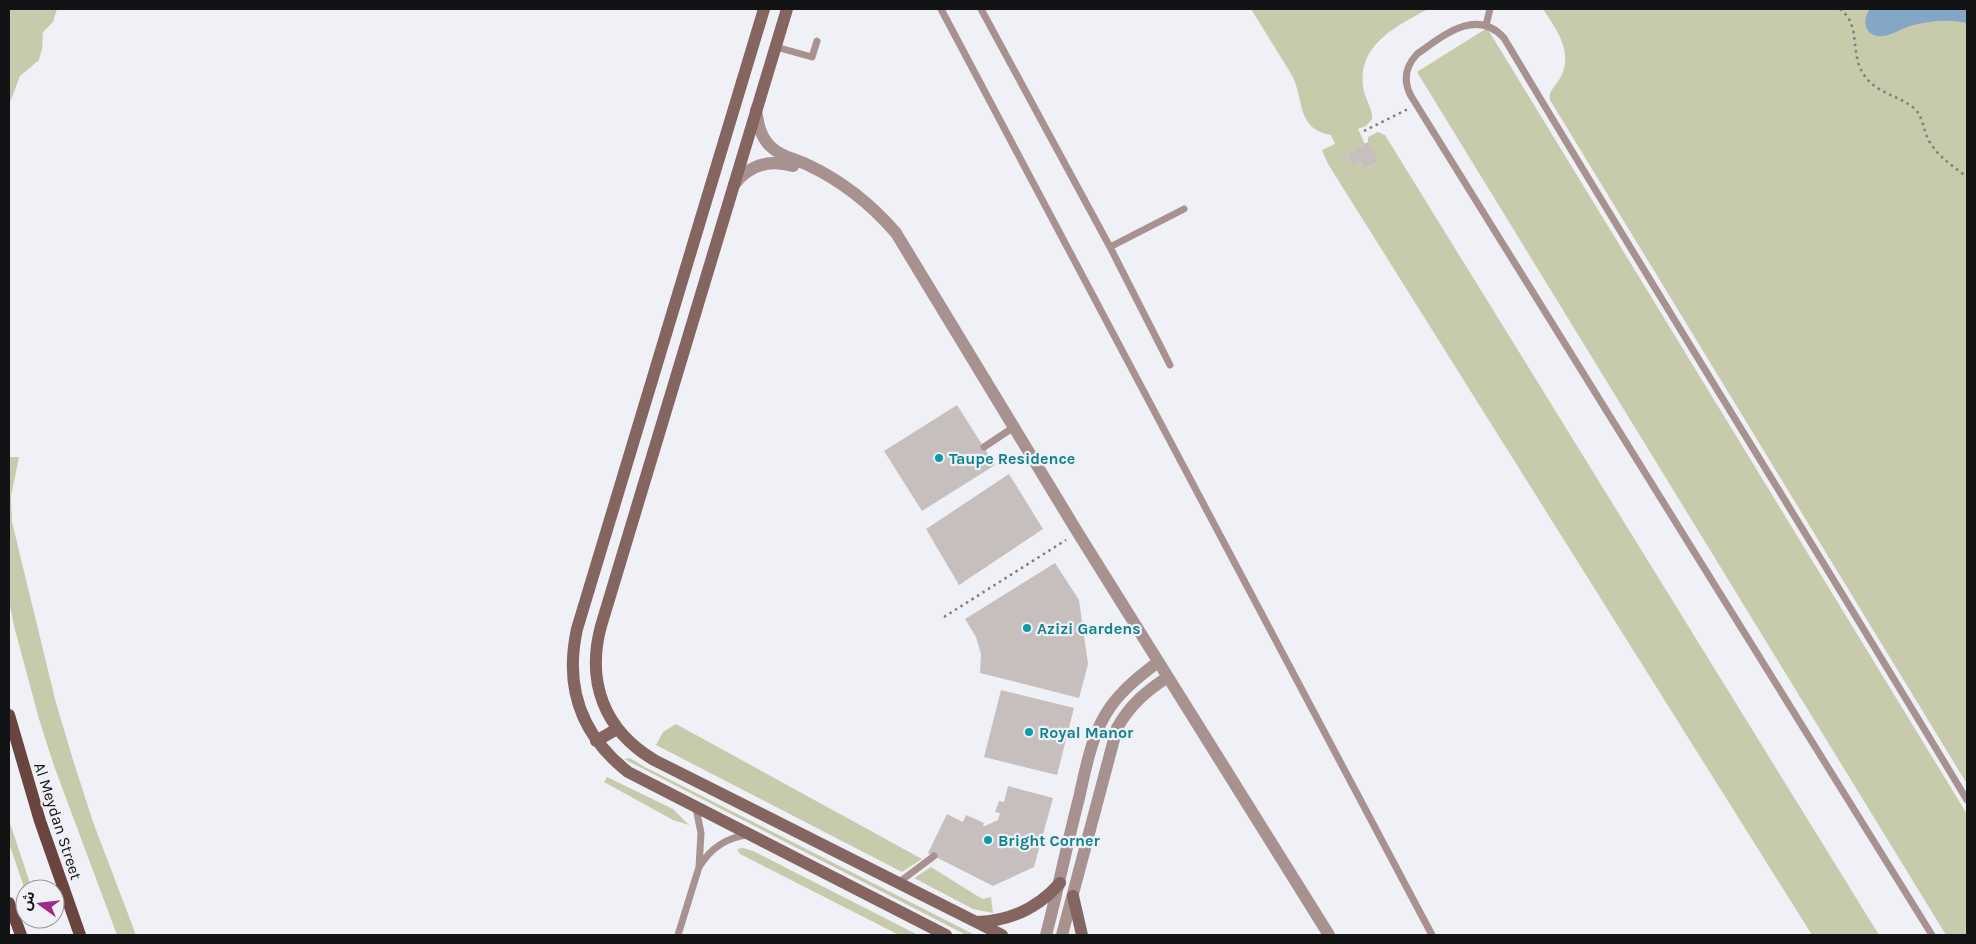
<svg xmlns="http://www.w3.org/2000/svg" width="1976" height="944" font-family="Karla,'Noto Sans Arabic',sans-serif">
	<rect width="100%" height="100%" fill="#eff1f7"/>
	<path fill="#c7cbab" d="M 9,9 L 57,9 L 53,22 L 43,32 L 42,49 L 39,60 L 20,76 L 9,105 Z
		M 1251,9 L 1428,9 C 1397,26 1358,44 1363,86 C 1364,97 1373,109 1372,119 L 1366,126 L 1358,129 L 1365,144 L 1346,155 L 1353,165 L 1360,161 L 1365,169 L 1378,161 L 1368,142 L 1368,137 L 1378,132 L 1385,135 L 1879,935 L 1812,935 L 1328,164 L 1322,150 L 1335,144 L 1331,135 C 1297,129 1304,102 1293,77 Z
		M 1543,9 L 1967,9 L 1967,784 L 1550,100 C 1548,91 1555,87 1559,80 C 1575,54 1557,30 1543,9 Z
		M 1487,28 L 1967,814 L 1967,935 L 1946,935 L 1417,72 Z
		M 9,457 L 19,457 L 11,496 L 12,522 L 56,703 L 74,763 L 93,822 L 136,935 L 117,935 L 54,766 L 39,719 L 14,626 L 9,600 Z
		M 676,724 L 922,859 L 902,872 L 656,745 L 663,732 Z
		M 630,758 L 645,767 L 975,935 L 966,935 L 624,759 Z
		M 607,777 L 673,809 L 689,825 L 673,820 L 604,782 Z
		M 9,820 L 32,889 L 25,890 L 9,843 Z
		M 743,848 L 753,851 L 918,935 L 899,935 L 740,854 L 737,849 Z
		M 931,867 L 979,897 L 983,899 L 991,897 L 993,913 L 973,909 L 914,878 Z"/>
	<path fill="#84a7c7" d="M 1870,9 L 1967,9 L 1967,23 C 1948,19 1929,21 1910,26 C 1900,29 1888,38 1877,36 C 1863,33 1863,18 1870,9 Z"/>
	<path fill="#c6bfbe" d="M 1368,142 L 1379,161 L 1364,169 L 1360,161 L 1353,166 L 1346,155 Z
		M 957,405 L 995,465 L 922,511 L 884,451 Z
		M 1009,474 L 1043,529 L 959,585 L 926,529 Z
		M 1055,563 L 1079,600 L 1088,664 L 1079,698 L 980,673 L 981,654 L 976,637 L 965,619 Z
		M 1001,690 L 1074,708 L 1057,775 L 984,757 Z
		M 1008,786 L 1053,798 L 1034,867 L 993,886 L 928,853 L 947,814 L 963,822 L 966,815 L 984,823 L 983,826 L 985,826 L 998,820 L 1000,813 L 995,812 L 999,801 L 1004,802 Z"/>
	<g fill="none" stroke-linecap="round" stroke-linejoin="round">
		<path stroke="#7d7e82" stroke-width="2.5" stroke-dasharray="2.5 4" stroke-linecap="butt" d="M 1840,9 C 1862,26 1849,53 1864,75 C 1877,94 1899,95 1915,109 C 1924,118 1923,133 1931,144 C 1940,158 1954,167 1967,177
			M 1364,131 L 1408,109
			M 944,617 L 1066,540"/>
		<path stroke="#a8928f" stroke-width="7" d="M 941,9 L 1432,935
			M 981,9 L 1110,247 L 1170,365
			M 1486,25 L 1490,9
			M 776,47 L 812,57 L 817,41
			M 1110,247 L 1184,209
			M 984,447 L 1014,427
			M 696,808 L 701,833 L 699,867
			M 898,883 L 934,856
			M 678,935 L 699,867 C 710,849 727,837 748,835
			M 1932,935 L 1411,96 C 1403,81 1405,67 1417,54 C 1443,36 1476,7 1504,38 C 1656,293 1814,545 1967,800"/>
		<path stroke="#a8928f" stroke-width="12" d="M 756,110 C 758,123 760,136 770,146 C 781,157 794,158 808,165 C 842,181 871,204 896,233 L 1078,533 L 1329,935
			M 734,185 C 749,165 769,159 793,166
			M 1046,935 C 1058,890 1067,844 1079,798 C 1086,767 1092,732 1111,706 C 1124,688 1141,675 1158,662
			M 1062,935 L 1117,728 C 1130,705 1146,691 1168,677"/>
		<path stroke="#846560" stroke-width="12" d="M 764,9 L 577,629 C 564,688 581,735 628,772 L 946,935
			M 787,9 L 601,626 C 586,682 604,730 654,760 L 1002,935
			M 596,741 L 617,729
			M 1073,896 L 1082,935
			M 977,922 C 1010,921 1038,908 1060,883"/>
		<path stroke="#6a4540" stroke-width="12" d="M 9,715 L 40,821 L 80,935
			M 9,903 L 21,935"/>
	</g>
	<g fill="#0f9aa8" stroke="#eff1f7" stroke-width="2">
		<circle cx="939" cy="458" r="5"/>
		<circle cx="1027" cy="628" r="5"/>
		<circle cx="1029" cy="732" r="5"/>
		<circle cx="988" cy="840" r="5"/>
	</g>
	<g text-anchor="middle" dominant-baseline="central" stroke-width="4.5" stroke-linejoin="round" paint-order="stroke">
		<g font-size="16" font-weight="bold" fill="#0d838f" stroke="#eff1f7" text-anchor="start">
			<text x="949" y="458">Taupe Residence</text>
			<text x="1037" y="628">Azizi Gardens</text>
			<text x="1039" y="732">Royal Manor</text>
			<text x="998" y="840">Bright Corner</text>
		</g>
		<g font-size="16" fill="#121315" stroke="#eff1f7">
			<text transform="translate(58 821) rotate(72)">Al Meydan Street</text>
		</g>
	</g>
	<rect width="1976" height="944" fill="none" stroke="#121315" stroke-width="20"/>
	<g transform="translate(40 904) rotate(285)"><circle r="24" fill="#eff1f7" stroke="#97989d"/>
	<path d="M0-4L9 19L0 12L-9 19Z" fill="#9e2b87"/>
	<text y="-8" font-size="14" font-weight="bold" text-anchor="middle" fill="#121315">ش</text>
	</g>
</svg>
